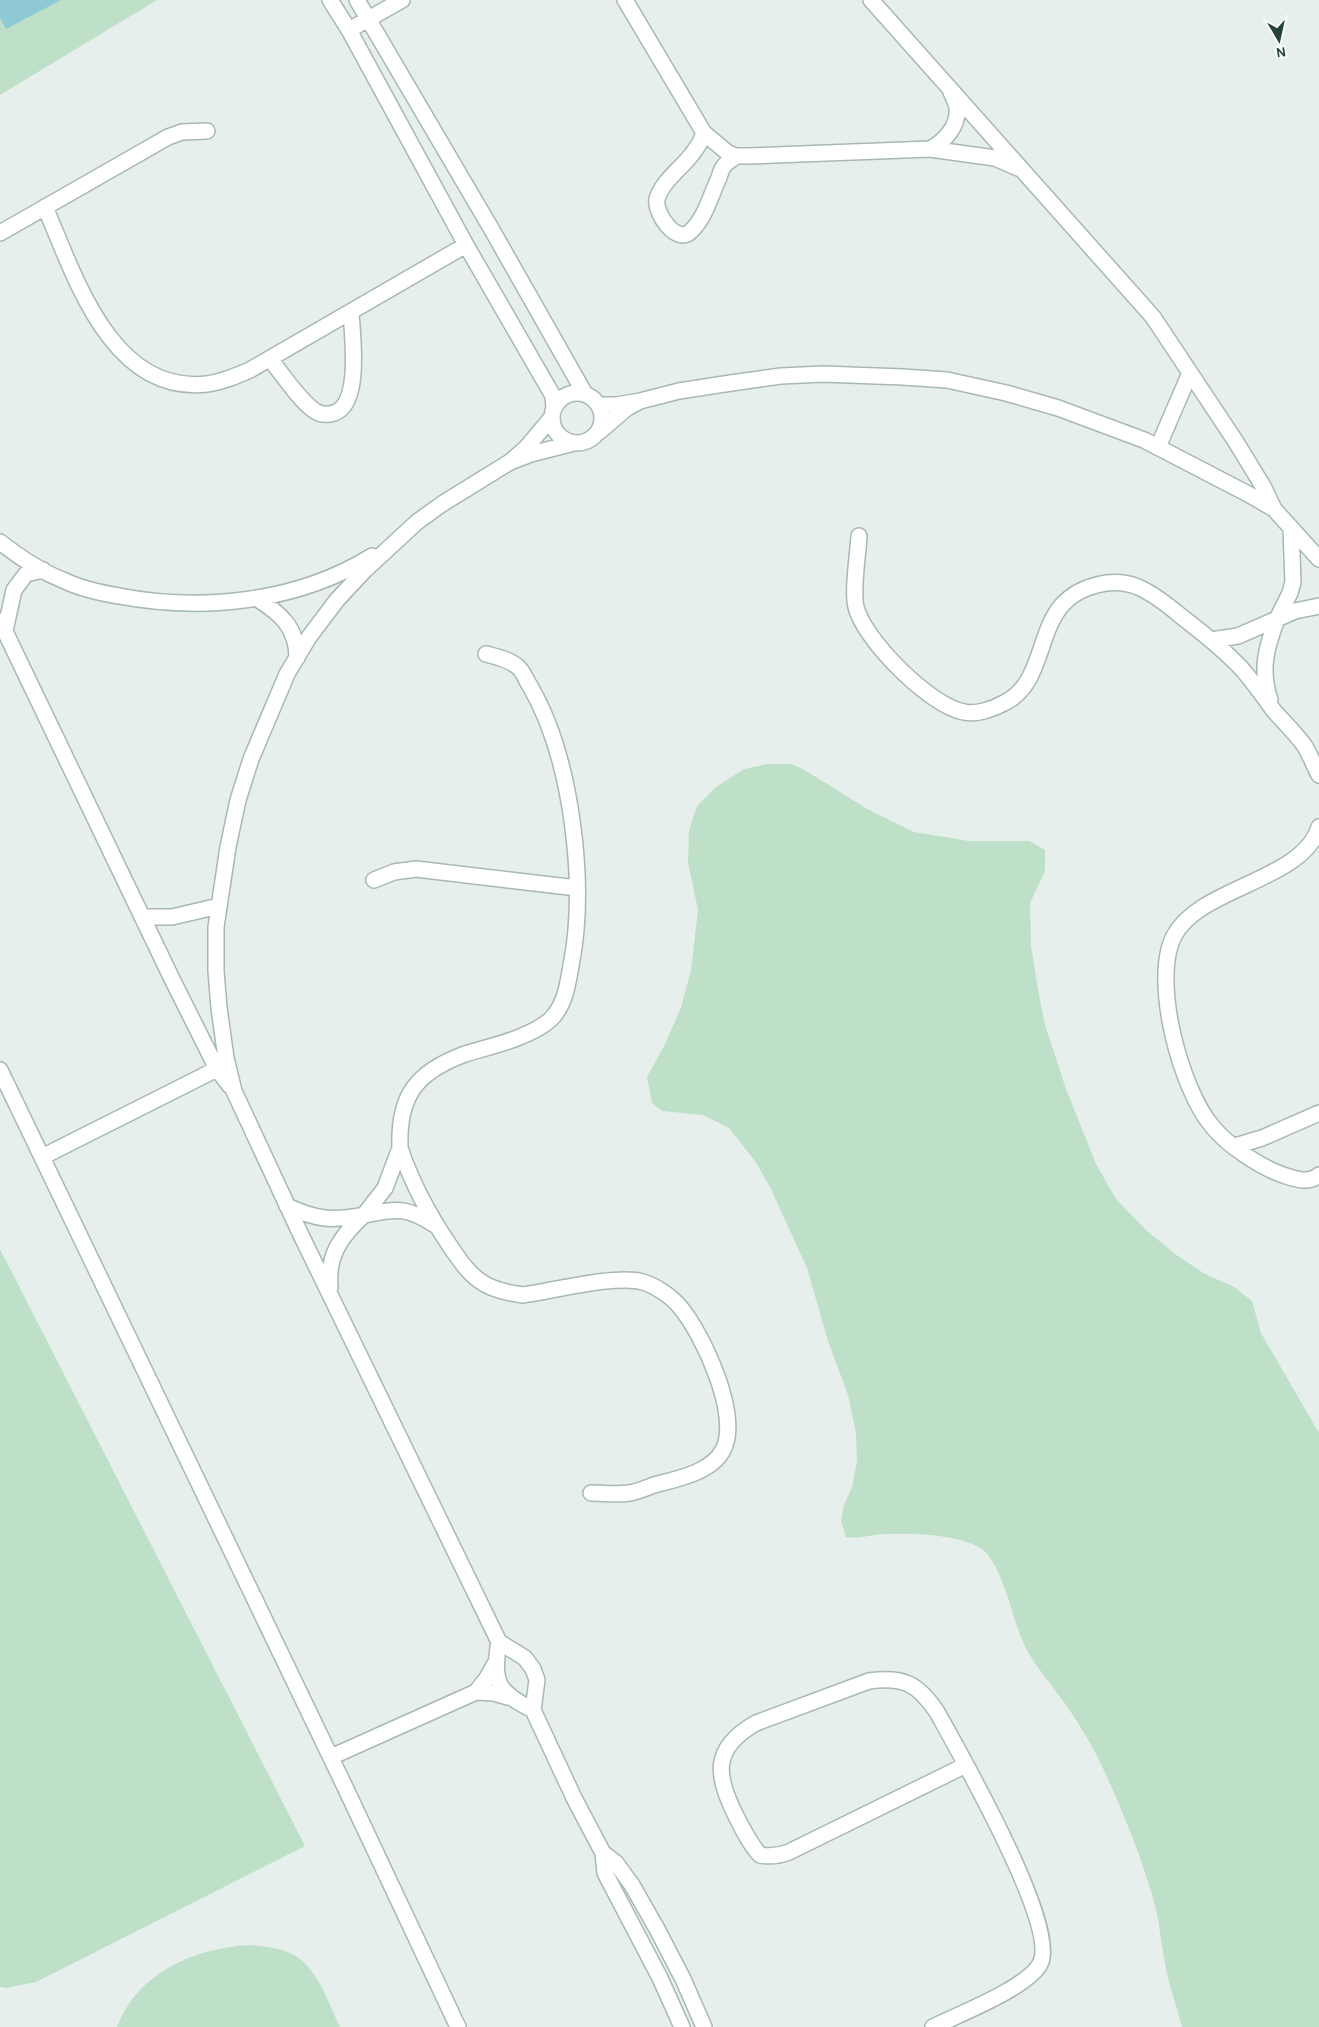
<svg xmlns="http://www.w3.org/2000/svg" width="1319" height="2027" font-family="Karla,sans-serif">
	<rect width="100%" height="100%" fill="#e6efeb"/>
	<path fill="#bfe0c8" d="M 0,0 L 157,0 L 0,95 Z
		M 767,764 L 791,764 L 803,769 L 869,810 L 914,832 L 969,841 L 1029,841 L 1045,850 L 1045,871 L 1030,903 L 1031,945 L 1038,990 L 1045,1025 L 1066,1089 L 1096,1164 L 1116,1199 L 1145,1229 L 1175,1254 L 1205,1274 L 1234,1287 L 1252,1301 L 1261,1333 L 1319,1433 L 1319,2027 L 1182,2027 C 1177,2008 1170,1988 1166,1969 C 1162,1949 1160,1928 1156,1909 C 1144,1864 1126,1819 1107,1777 C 1096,1752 1082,1728 1066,1705 C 1052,1685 1036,1668 1025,1646 C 1012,1621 1003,1562 980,1548 C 958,1534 910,1533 884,1534 C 870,1535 859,1539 846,1537 L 841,1520 L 844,1505 L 852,1487 L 857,1462 L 856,1433 L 848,1395 L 828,1341 L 807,1268 L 770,1187 L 755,1161 L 729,1128 L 703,1115 L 662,1111 L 652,1103 L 647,1077 L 664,1046 L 681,1008 L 691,970 L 698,910 L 688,862 L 689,830 L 697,806 L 716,787 L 744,769 Z
		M 0,1249 L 305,1846 L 36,1982 L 6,1988 L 0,1987 Z
		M 248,1945 C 264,1946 284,1948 297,1957 C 319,1971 329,2005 340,2027 L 117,2027 C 138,1972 193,1949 248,1945 Z"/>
	<path fill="#8ec9d4" d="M 0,0 L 61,0 L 6,29 L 0,18 Z"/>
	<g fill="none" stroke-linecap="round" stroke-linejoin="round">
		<g stroke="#a8b8b2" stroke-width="18">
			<path id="minor" d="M 330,0 L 349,30 L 466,245 L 553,396 L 554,408
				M 357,0 L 492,230 L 585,394
				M 625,0 L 704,133 L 728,153 L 736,156 L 749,156 L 930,149
				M 871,0 L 1153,317 L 1236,442 L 1264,488 L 1274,509
				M 349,30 L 402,0
				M 951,92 C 953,97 956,103 957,107 C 959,126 945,141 930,149 L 995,158 L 1018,168
				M 704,133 C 702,139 699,145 695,150 C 685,166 663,179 657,199 C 654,213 677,246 691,231 C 705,218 710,197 718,180 C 720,176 721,169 724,166 C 727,162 733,159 736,156
				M 45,207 C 75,276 111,395 207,384 C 222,382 236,376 250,370 L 466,245
				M 0,233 L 168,137 L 182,132 L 207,131
				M 270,359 C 283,375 299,400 315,411 C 321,415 327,415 334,413 C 362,404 352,334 351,312
				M552 418a25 25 0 1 1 50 0a25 25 0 1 1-50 0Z
				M 640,401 L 679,391 L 731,383 L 781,376 L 823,374 L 903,377 L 947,380 L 1006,393 L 1058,408 L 1144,440 L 1250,495 L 1274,509 L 1319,559
				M 552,417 L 526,448 L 510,462 L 531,454 L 574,443
				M 599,432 L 627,408 L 640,401 L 617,405 L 599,405
				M 1158,447 L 1190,373
				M 1291,529 L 1293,582 L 1290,593 L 1277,619 L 1295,611 L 1319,606
				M 859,536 C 858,554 852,591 856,607 C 864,640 930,706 964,712 C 976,715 993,709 1004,703 C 1042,685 1037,634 1062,605 C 1080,585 1113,577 1138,587 C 1154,594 1169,606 1182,617 C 1203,633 1224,650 1242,669 C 1253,682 1264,697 1274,711 C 1284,722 1295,733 1304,745 C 1310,754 1314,766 1319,775
				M 0,542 C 19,557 42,572 65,581 C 82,589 101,593 119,596 C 203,612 298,602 372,556
				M 256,598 C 280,613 297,627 297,658
				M 0,621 L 172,979 L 217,1069 L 230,1086
				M 5,631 L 14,590 L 26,574 L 43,570
				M 1211,640 L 1238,636 L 1277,619 C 1266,648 1260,670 1270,700
				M 1319,827 C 1303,881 1199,887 1174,936 C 1151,980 1181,1090 1212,1126 C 1227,1145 1260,1167 1283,1175 C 1295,1179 1308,1184 1319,1175
				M 374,880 L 394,872 L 416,869 L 577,888
				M 143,917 L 172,917 L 219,906
				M 0,1070 L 345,1787 L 458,2027
				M 1235,1146 L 1262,1138 L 1319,1113
				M 400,1148 C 398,1096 416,1072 465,1054 C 484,1048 504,1044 522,1036 C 534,1031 549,1024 556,1013 C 566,999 568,982 571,966 C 587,884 572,758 530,686 C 526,680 523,671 518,667 C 509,659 497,657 486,654
				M 42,1157 L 217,1069 L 223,1061
				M 287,1206 C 317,1220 332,1221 364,1215 C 341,1236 327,1255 330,1288
				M 435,1225 C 407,1207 397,1208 364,1215 L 385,1188 L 400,1148 C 412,1184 429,1215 450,1246 C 459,1259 467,1272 480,1281 C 492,1290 508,1293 523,1295 C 553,1291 617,1274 643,1282 C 656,1286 671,1296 680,1307 C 703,1334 741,1416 723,1450 C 711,1473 676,1479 654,1485 C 646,1488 637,1492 629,1493 C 617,1495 603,1493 591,1493
				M 499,1642 L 300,1233 L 234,1091 L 226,1058 L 219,1008 L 216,971 L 216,927 L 228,847 L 238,800 L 251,759 L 287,674 L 309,637 L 337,600 L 364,571 L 417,522 L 442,504 L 510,462
				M 496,1662 L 487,1678 L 476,1692 L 494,1693 L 508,1697
				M 533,1710 C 497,1692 492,1682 499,1642 L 525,1658 L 533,1669 L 537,1680 L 533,1710 L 574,1798 L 603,1853 L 616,1863 L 632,1885 L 657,1929 L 683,1979 L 704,2027
				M 331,1757 L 476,1692
				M 603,1853 L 605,1873 L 660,1978 L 682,2027
				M 933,2027 C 959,2014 1027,1988 1040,1964 C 1060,1928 959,1752 937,1712 C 918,1684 904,1676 869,1681 L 756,1723 C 712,1748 715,1775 736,1816 C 743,1830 750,1844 760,1855 C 771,1857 779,1856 789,1852 L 966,1765"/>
		</g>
		<use href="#minor" stroke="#fff" stroke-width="15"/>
	</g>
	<g transform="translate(1279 40) rotate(171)" stroke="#f7fbf9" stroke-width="4" paint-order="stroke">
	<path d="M0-4L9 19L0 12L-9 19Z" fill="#24423a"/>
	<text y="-8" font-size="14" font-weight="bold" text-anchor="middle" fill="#24423a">N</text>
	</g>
</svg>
